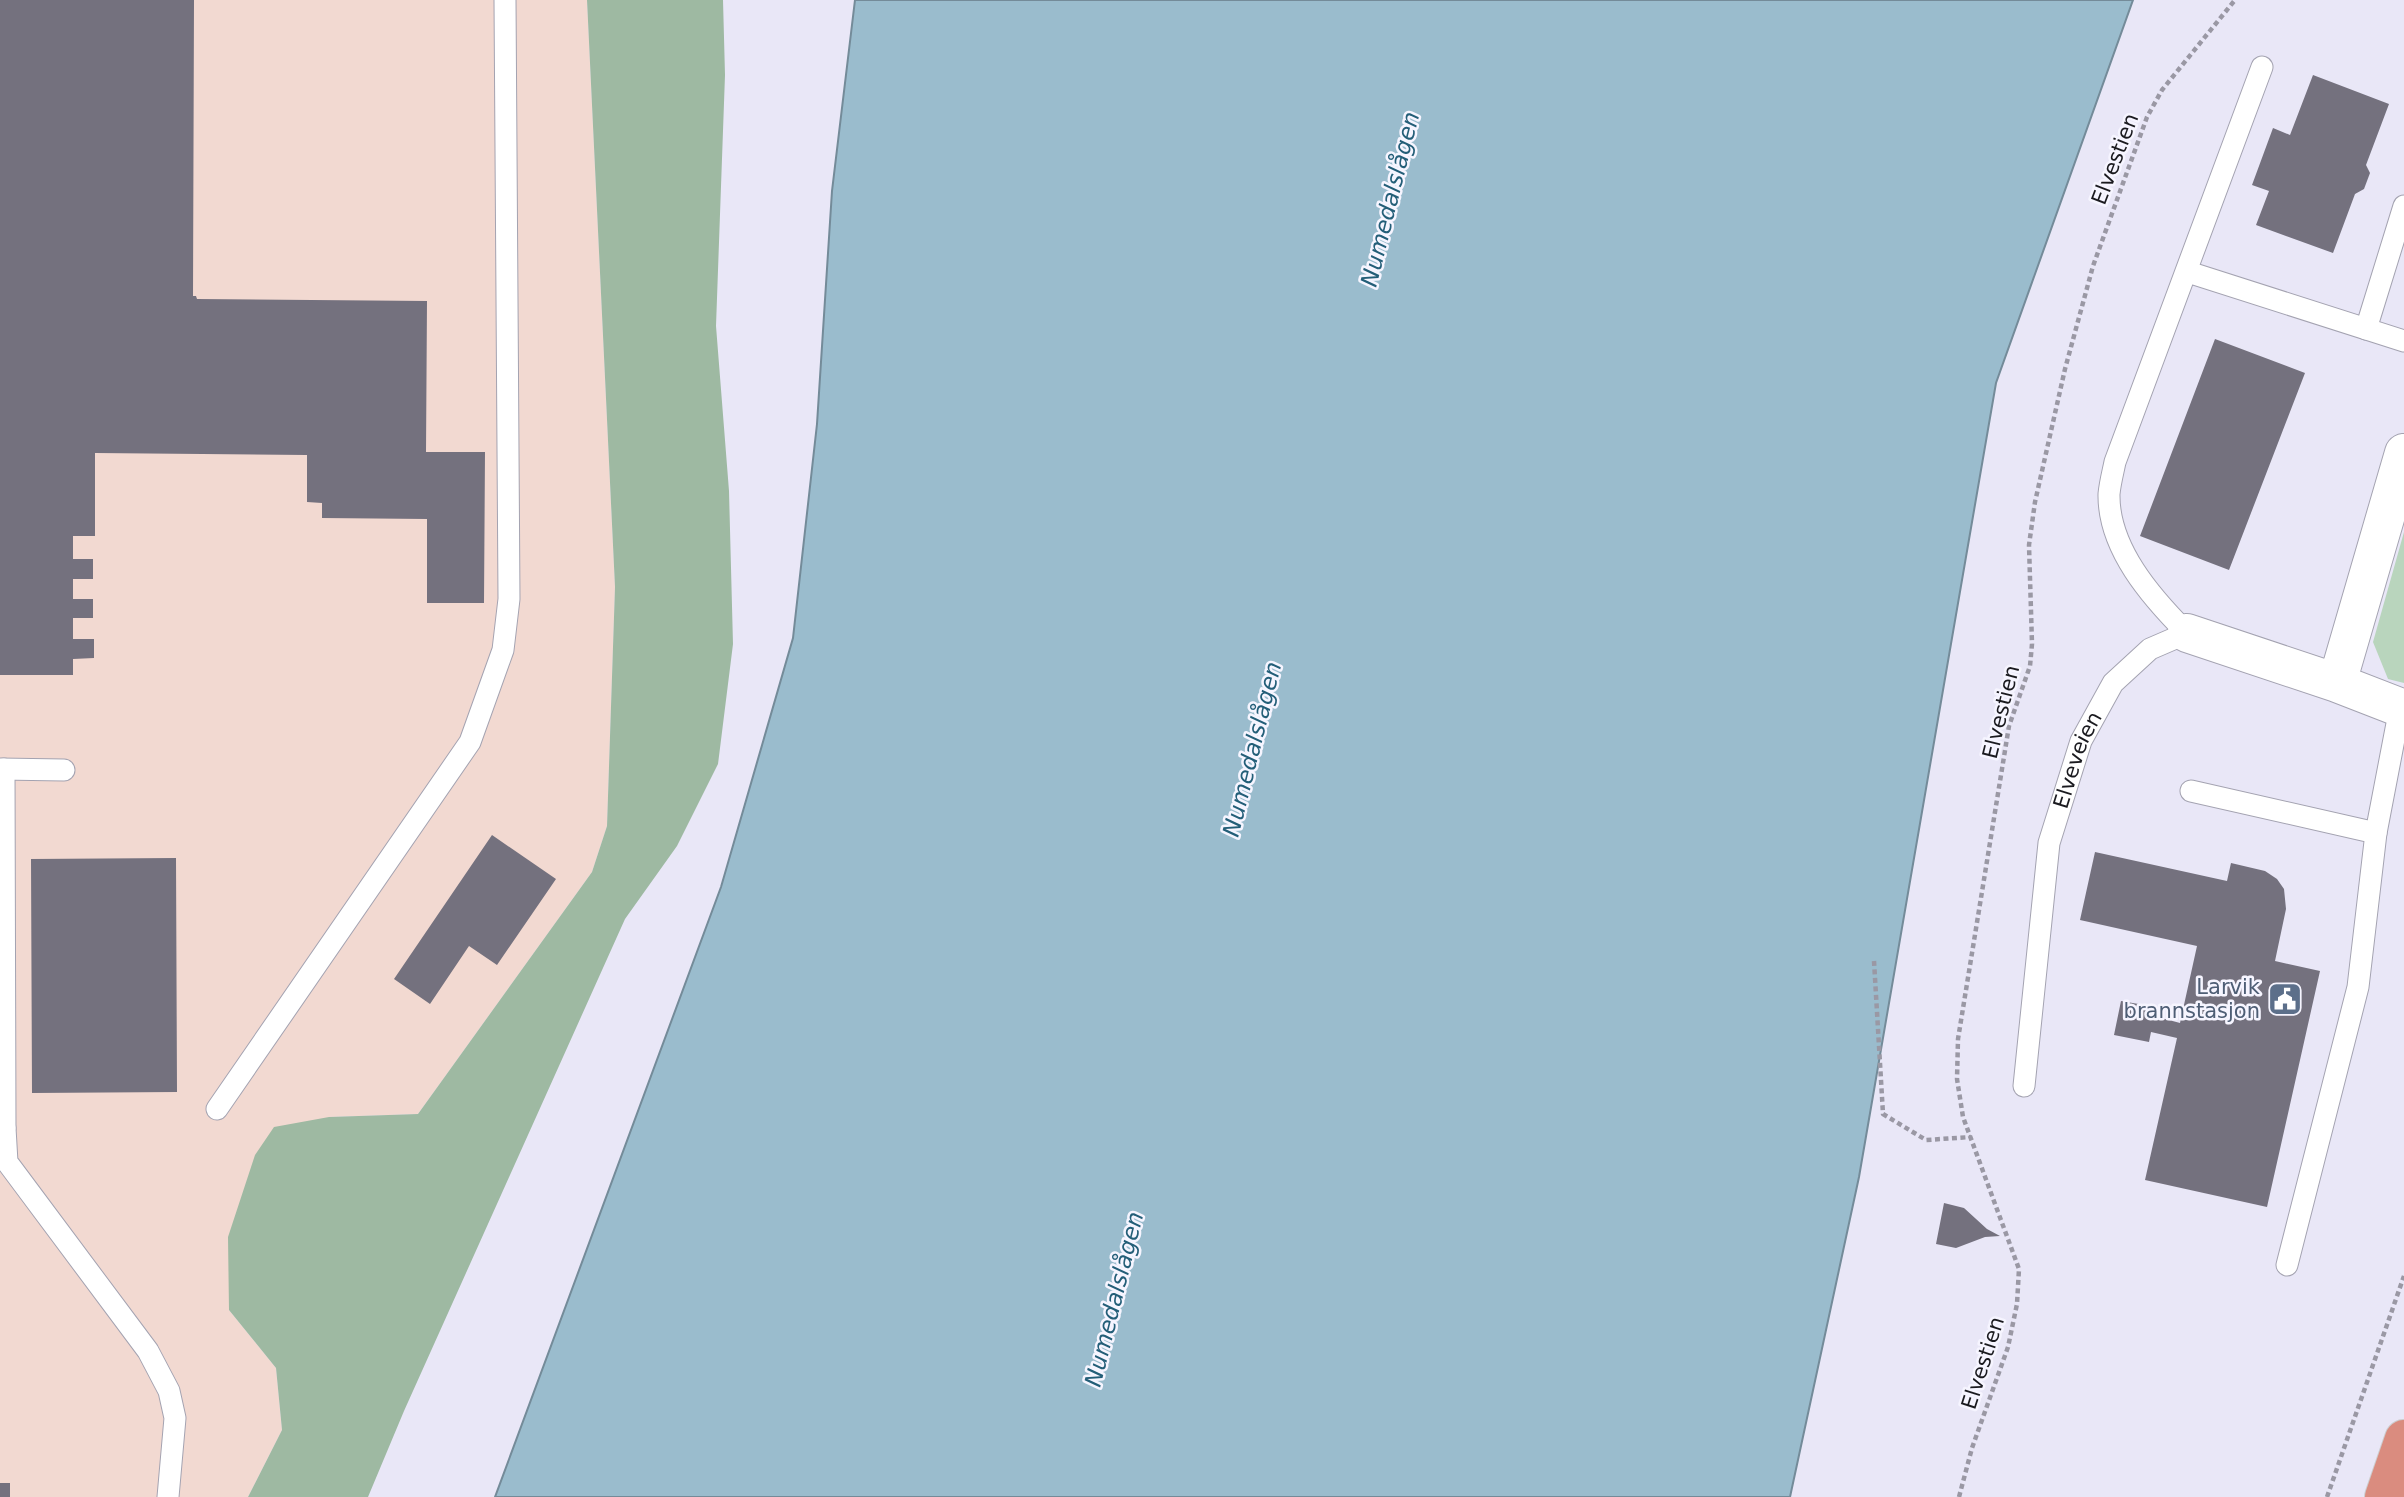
<svg xmlns="http://www.w3.org/2000/svg" width="2404" height="1497" font-family="'DejaVu Sans',sans-serif">
	<rect width="100%" height="100%" fill="#e9e7f7"/>
	<path fill="#f2d9d1" d="M 0,0 L 587,0 L 615,587 L 607,826 L 592,872 L 418,1114 L 329,1117 L 229,1310 L 276,1368 L 282,1430 L 248,1497 L 0,1497 Z"/>
	<path fill="#b9d5bd" d="M 2404,532 L 2404,683 L 2388,679 L 2373,642 Z"/>
	<path fill="#9eb9a2" d="M 587,0 L 723,0 L 725,75 L 716,326 L 729,491 L 733,644 L 718,764 L 677,846 L 625,919 L 404,1411 L 368,1497 L 248,1497 L 282,1430 L 276,1368 L 229,1310 L 228,1237 L 255,1155 L 274,1127 L 329,1117 L 418,1114 L 592,872 L 607,826 L 615,587 Z"/>
	<path fill="#9abccd" stroke="#748b99" stroke-width="2" d="M 855,0 L 2133,0 L 1996,383 L 1859,1177 L 1790,1497 L 495,1497 L 721,887 L 793,638 L 817,424 L 832,191 Z"/>
	<path fill="#74717e" d="M 0,0 L 194,0 L 193,296 L 196,296 L 197,299 L 427,301 L 426,452 L 485,452 L 484,603 L 427,603 L 427,519 L 322,518 L 322,503 L 307,502 L 307,455 L 95,453 L 95,536 L 73,536 L 73,559 L 93,559 L 93,579 L 73,579 L 73,599 L 93,599 L 93,618 L 73,618 L 73,639 L 94,639 L 94,658 L 73,659 L 73,675 L 0,675 Z
		M 2313,75 L 2389,104 L 2366,165 L 2370,173 L 2364,189 L 2355,194 L 2333,253 L 2256,225 L 2269,191 L 2252,185 L 2273,128 L 2290,135 Z
		M 2215,339 L 2305,373 L 2229,570 L 2140,536 Z
		M 492,835 L 556,879 L 497,965 L 469,946 L 430,1004 L 394,979 Z
		M 2095,852 L 2227,881 L 2231,863 L 2265,871 L 2277,879 L 2284,889 L 2286,909 L 2275,961 L 2320,971 L 2267,1207 L 2145,1180 L 2177,1038 L 2151,1032 L 2149,1042 L 2114,1035 L 2121,1001 L 2156,1007 L 2154,1016 L 2180,1023 L 2197,946 L 2080,920 Z
		M 176,858 L 177,1092 L 32,1093 L 31,859 Z
		M 1944,1203 L 1964,1208 L 1987,1229 L 2000,1236 L 1985,1237 L 1956,1248 L 1936,1244 Z
		M 0,1483 L 10,1483 L 10,1497 L 0,1497 Z"/>
	<g fill="none" stroke-linecap="round" stroke-linejoin="round">
		<g stroke="#a4a3b1" stroke-width="23">
			<g id="lane">
				<path d="M 2188,272 L 2404,341"/>
				<path d="M 2366,329 L 2404,206"/>
				<path d="M 0,769 L 64,770"/>
				<path d="M 2191,791 L 2376,833"/>
				<path id="s1" d="M 2024,1086 L 2049,843 L 2081,741 L 2113,683 L 2150,649 L 2187,633 C 2151,597 2108,548 2109,494 C 2110,483 2113,472 2115,462 L 2262,67"/>
				<path d="M 217,1109 L 470,742 L 503,650 L 509,599 L 505,0"/>
				<path d="M 0,1128 L 5,1128 L 4,769"/>
				<path d="M 5,1128 L 7,1162 L 148,1351 L 169,1391 L 175,1418 L 168,1497"/>
				<path d="M 2287,1265 L 2358,987 L 2376,833 L 2400,708"/>
			</g>
		</g>
		<g stroke="#a4a3b1" stroke-width="40">
			<path id="street" d="M 2404,453 L 2337,683 L 2404,709
				M 2187,633 L 2337,683"/>
		</g>
		<g stroke="#cdcdce" stroke-width="40">
			<path id="highway" d="M 2384,1497 L 2404,1439"/>
		</g>
		<path stroke="#9a98a4" stroke-width="4.5" stroke-dasharray="5 3.5" stroke-linecap="butt" d="M 1874,961 L 1883,1114 L 1926,1140 L 1971,1137
			M 1959,1497 L 1972,1448 L 2008,1347 L 2017,1304 L 2019,1269 L 1963,1117 L 1957,1079 L 1958,1039 L 2009,726 L 2030,666 L 2032,644 L 2029,545 L 2035,502 L 2065,369 L 2093,266 L 2147,117 L 2162,90 L 2235,0
			M 2327,1497 L 2404,1276"/>
		<use href="#lane" stroke="#fff" stroke-width="21"/>
		<use href="#street" stroke="#fff" stroke-width="38"/>
		<use href="#highway" stroke="#da8c7f" stroke-width="38"/>
	</g>
	<defs>
		<g id="civic-square" transform="scale(1.75)"><rect x="-9" y="-9" width="18" height="18" rx="4" fill="#5c6f8a" stroke="#f6f5ff"/><path d="M-.6-6.5H3V-4.5H.6V-3L4-1V1h2V6H-6V1h2V-1L-.6-3ZM-1.2 2.5V6h2.4V2.5Z" fill="#fff"/></g>
	</defs>
	<g fill-rule="evenodd">
		<use href="#civic-square" x="2285" y="999"/>
	</g>
	<g text-anchor="middle" dominant-baseline="central" stroke-width="5" stroke-linejoin="round" paint-order="stroke">
		<g font-size="21" fill="#1a1a1f" stroke="#f6f5ff">
			<text transform="translate(2115 159) rotate(-69)">Elvestien</text>
			<text transform="translate(2001 712) rotate(-76)">Elvestien</text>
			<text stroke="none"><textPath href="#s1" startOffset="332">Elveveien</textPath></text>
			<text transform="translate(1983 1363) rotate(-72)">Elvestien</text>
		</g>
		<g font-size="21" fill="#4e5e75" stroke="#f6f5ff" text-anchor="end">
			<text x="2260" y="987">Larvik<tspan x="2260" dy="24">brannstasjon</tspan></text>
		</g>
		<g font-size="23" font-style="italic" fill="#235e78" stroke="#f6f5ff">
			<text transform="translate(1390 199) rotate(-76)">Numedalslågen</text>
			<text transform="translate(1252 749) rotate(-76)">Numedalslågen</text>
			<text transform="translate(1114 1299) rotate(-76)">Numedalslågen</text>
		</g>
	</g>
</svg>
